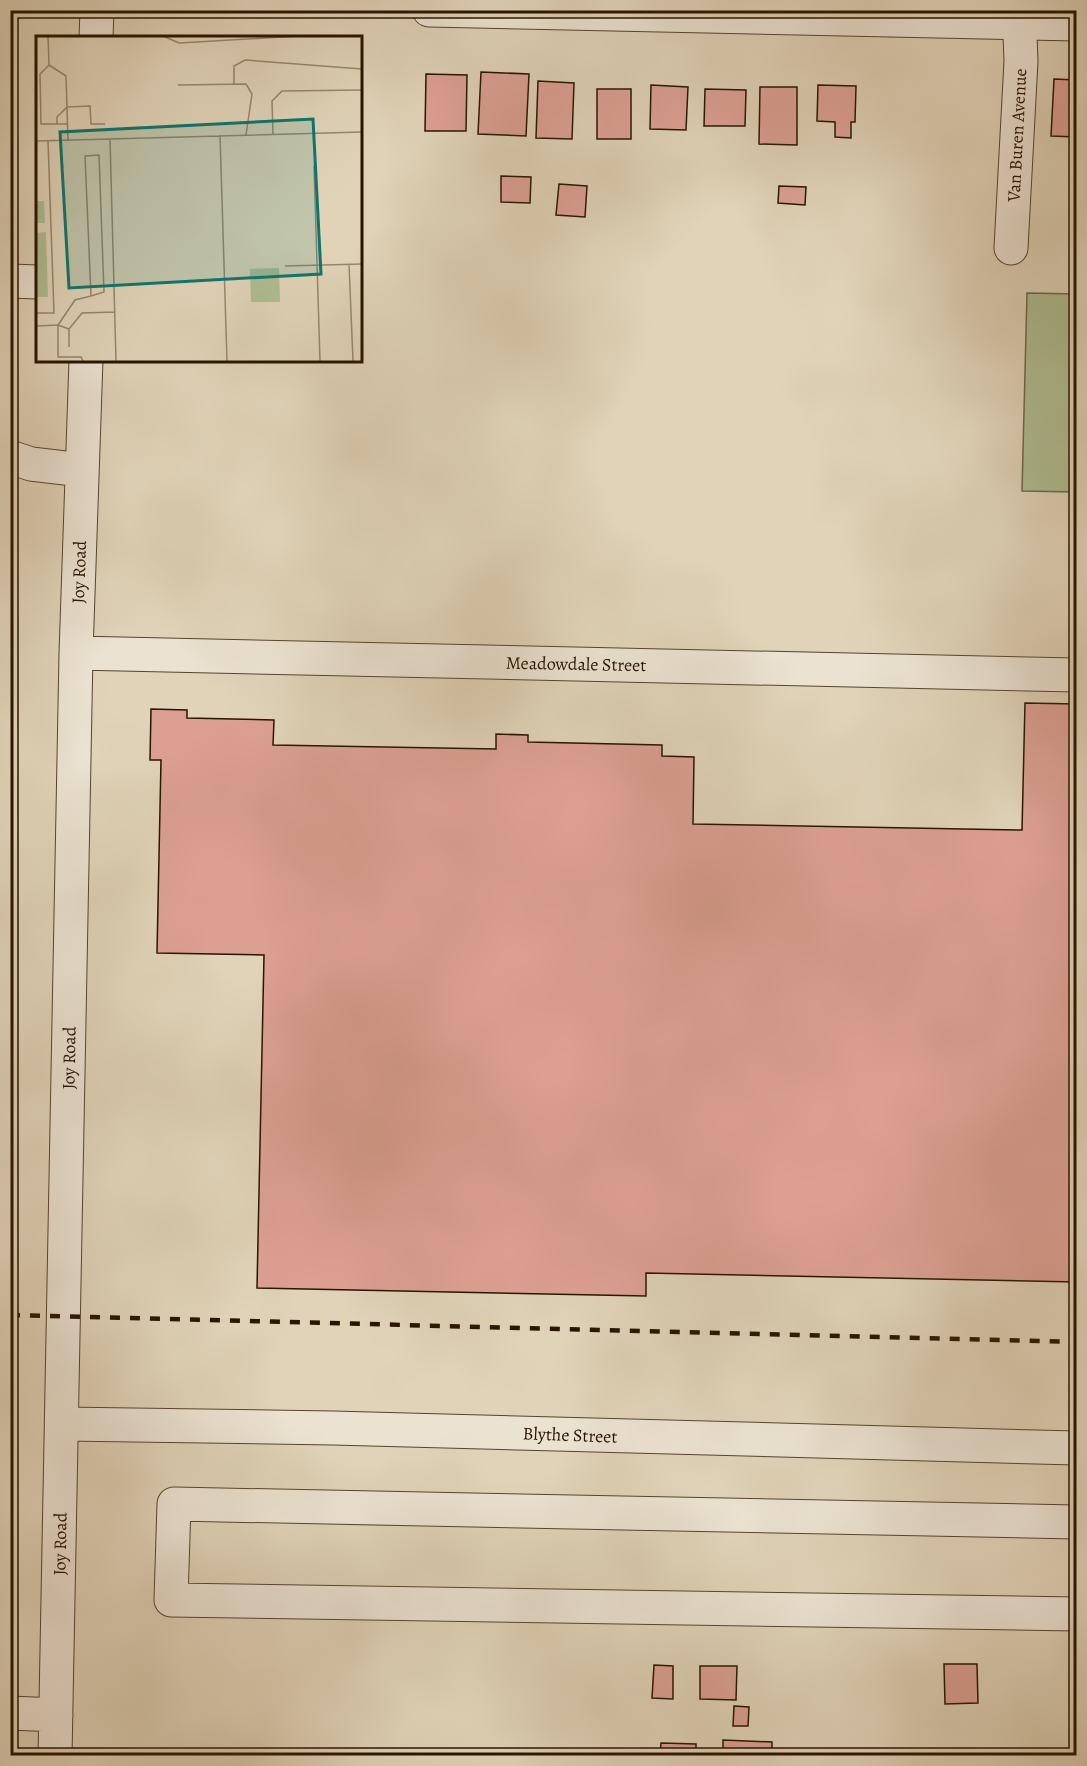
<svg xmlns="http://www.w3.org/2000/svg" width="1087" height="1766" font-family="Alegreya,serif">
	<rect width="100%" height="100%" fill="#e0d3b8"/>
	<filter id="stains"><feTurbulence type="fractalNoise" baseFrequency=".00333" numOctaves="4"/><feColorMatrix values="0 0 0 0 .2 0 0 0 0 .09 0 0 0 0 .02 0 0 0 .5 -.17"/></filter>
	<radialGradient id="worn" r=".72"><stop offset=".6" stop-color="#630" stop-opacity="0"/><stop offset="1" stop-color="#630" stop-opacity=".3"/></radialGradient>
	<path fill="#aebd92" stroke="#6b6849" stroke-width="1.5" d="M 1027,293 L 1076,294 L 1076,492 L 1022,491 Z"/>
	<path fill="#dca093" stroke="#281400" stroke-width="1.5" d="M 481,72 L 529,74 L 526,136 L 478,134 Z
		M 426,74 L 467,75 L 466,131 L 425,131 Z
		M 1054,79 L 1076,80 L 1076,137 L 1051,136 Z
		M 538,81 L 574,83 L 572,139 L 536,138 Z
		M 651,85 L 688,87 L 686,130 L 650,129 Z
		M 818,85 L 856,86 L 855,122 L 851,122 L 851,138 L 835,137 L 835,122 L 817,121 Z
		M 760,87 L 797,87 L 797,145 L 759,144 Z
		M 597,89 L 631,89 L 631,139 L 597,139 Z
		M 705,89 L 746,90 L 745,126 L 704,126 Z
		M 501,176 L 531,177 L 530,203 L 501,202 Z
		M 559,184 L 587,186 L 585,217 L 556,215 Z
		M 779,186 L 806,187 L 805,205 L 778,203 Z
		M 1025,703 L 1076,704 L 1076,1282 L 646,1273 L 646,1296 L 257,1288 L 264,955 L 157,953 L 161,760 L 150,760 L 151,709 L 187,710 L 187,718 L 274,720 L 273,745 L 496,749 L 496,734 L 528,735 L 528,742 L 662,745 L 662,756 L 694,757 L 693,824 L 1022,830 Z
		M 10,842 L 16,842 L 10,1084 Z
		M 10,1377 L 17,1377 L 15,1420 L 10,1419 Z
		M 944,1664 L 977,1664 L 978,1703 L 945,1704 Z
		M 654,1665 L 673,1666 L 673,1699 L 652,1698 Z
		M 700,1666 L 737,1666 L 736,1700 L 700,1699 Z
		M 734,1706 L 749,1707 L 748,1726 L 733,1726 Z
		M 723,1740 L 772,1742 L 772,1756 L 723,1756 Z
		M 661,1743 L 696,1744 L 696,1756 L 660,1756 Z
		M 806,1749 L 839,1750 L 839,1756 L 806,1756 Z"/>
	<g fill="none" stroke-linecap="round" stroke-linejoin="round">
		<g stroke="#56442e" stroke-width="35">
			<path id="minor" d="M 429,10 L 1076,24
				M 96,38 L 97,10
				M 1011,248 L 1021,61 L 1019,10
				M 10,281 L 38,282
				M 10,457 L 31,464 L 82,470
				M 76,653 L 1076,675
				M 63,1424 L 333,1428 L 1076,1448
				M 1076,1522 L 174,1504 L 171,1600 L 1076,1614
				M 10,1713 L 56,1715
				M 55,1756 L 76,653 L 86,360"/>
		</g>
		<use href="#minor" stroke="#ebe2d1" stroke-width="33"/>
		<path stroke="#281400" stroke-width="4.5" stroke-dasharray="10 10" stroke-linecap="butt" d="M 10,1315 L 1076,1342"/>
	</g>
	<g text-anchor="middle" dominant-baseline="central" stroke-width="5" stroke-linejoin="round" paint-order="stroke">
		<g font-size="18" fill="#281400" stroke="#ebe2d1">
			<text transform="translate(1017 135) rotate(-87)">Van Buren Avenue</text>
			<text transform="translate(79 572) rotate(-88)">Joy Road</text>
			<text transform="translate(576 664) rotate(1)">Meadowdale Street</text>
			<text transform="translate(69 1058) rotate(-89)">Joy Road</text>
			<text transform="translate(570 1435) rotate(2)">Blythe Street</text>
			<text transform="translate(60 1544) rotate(-89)">Joy Road</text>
		</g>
	</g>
	<g transform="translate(36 36)">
		<rect width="326" height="326" fill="#e0d3b8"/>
		<path d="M 0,165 L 8,165 L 9,187 L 0,187 ZM 10,196 L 12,261 L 0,261 L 0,197 ZM 243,232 L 244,266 L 215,266 L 214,233 Z" fill="#aebd92"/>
		<path fill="none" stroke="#96876e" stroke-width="1.5" d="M 12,0 L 13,29M 127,0 L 143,7 L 263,0M 13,29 L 4,38 L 5,88 L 32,88M 13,29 L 30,40 L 32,104M 198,48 L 198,30 L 209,24 L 326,33M 142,49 L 210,48 L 216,58 L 210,99M 21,88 L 21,81 L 31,71 L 54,70 L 55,88 L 69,88M 237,98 L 236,65 L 246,55 L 326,54M 184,99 L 191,325M 74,103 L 80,325M 0,105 L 326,96M 278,130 L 284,325M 313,228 L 317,325M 249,230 L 326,228M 0,277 L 18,277 L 12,105M 0,290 L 22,289 L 33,293M 33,311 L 33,293 L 46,277 L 79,276M 47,325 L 45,321 L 22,321 L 22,289 L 39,264 L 55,260 L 49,120 L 63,119 L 68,256 L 55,260"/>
		<path fill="#0f766e" fill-opacity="0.15" stroke="#0f766e" stroke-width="3" d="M 277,83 L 285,238 L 33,252 L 24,96 Z"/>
		<rect width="326" height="326" fill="none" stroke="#281400" stroke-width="3"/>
	</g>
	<rect width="1087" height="1766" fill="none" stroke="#e0d3b8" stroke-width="36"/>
	<rect x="12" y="12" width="1063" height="1742" fill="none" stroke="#281400" stroke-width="3"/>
	<rect x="18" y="18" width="1051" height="1730" fill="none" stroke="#281400" stroke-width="1.5"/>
	<rect width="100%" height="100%" filter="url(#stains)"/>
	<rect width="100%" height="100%" fill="url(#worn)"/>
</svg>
